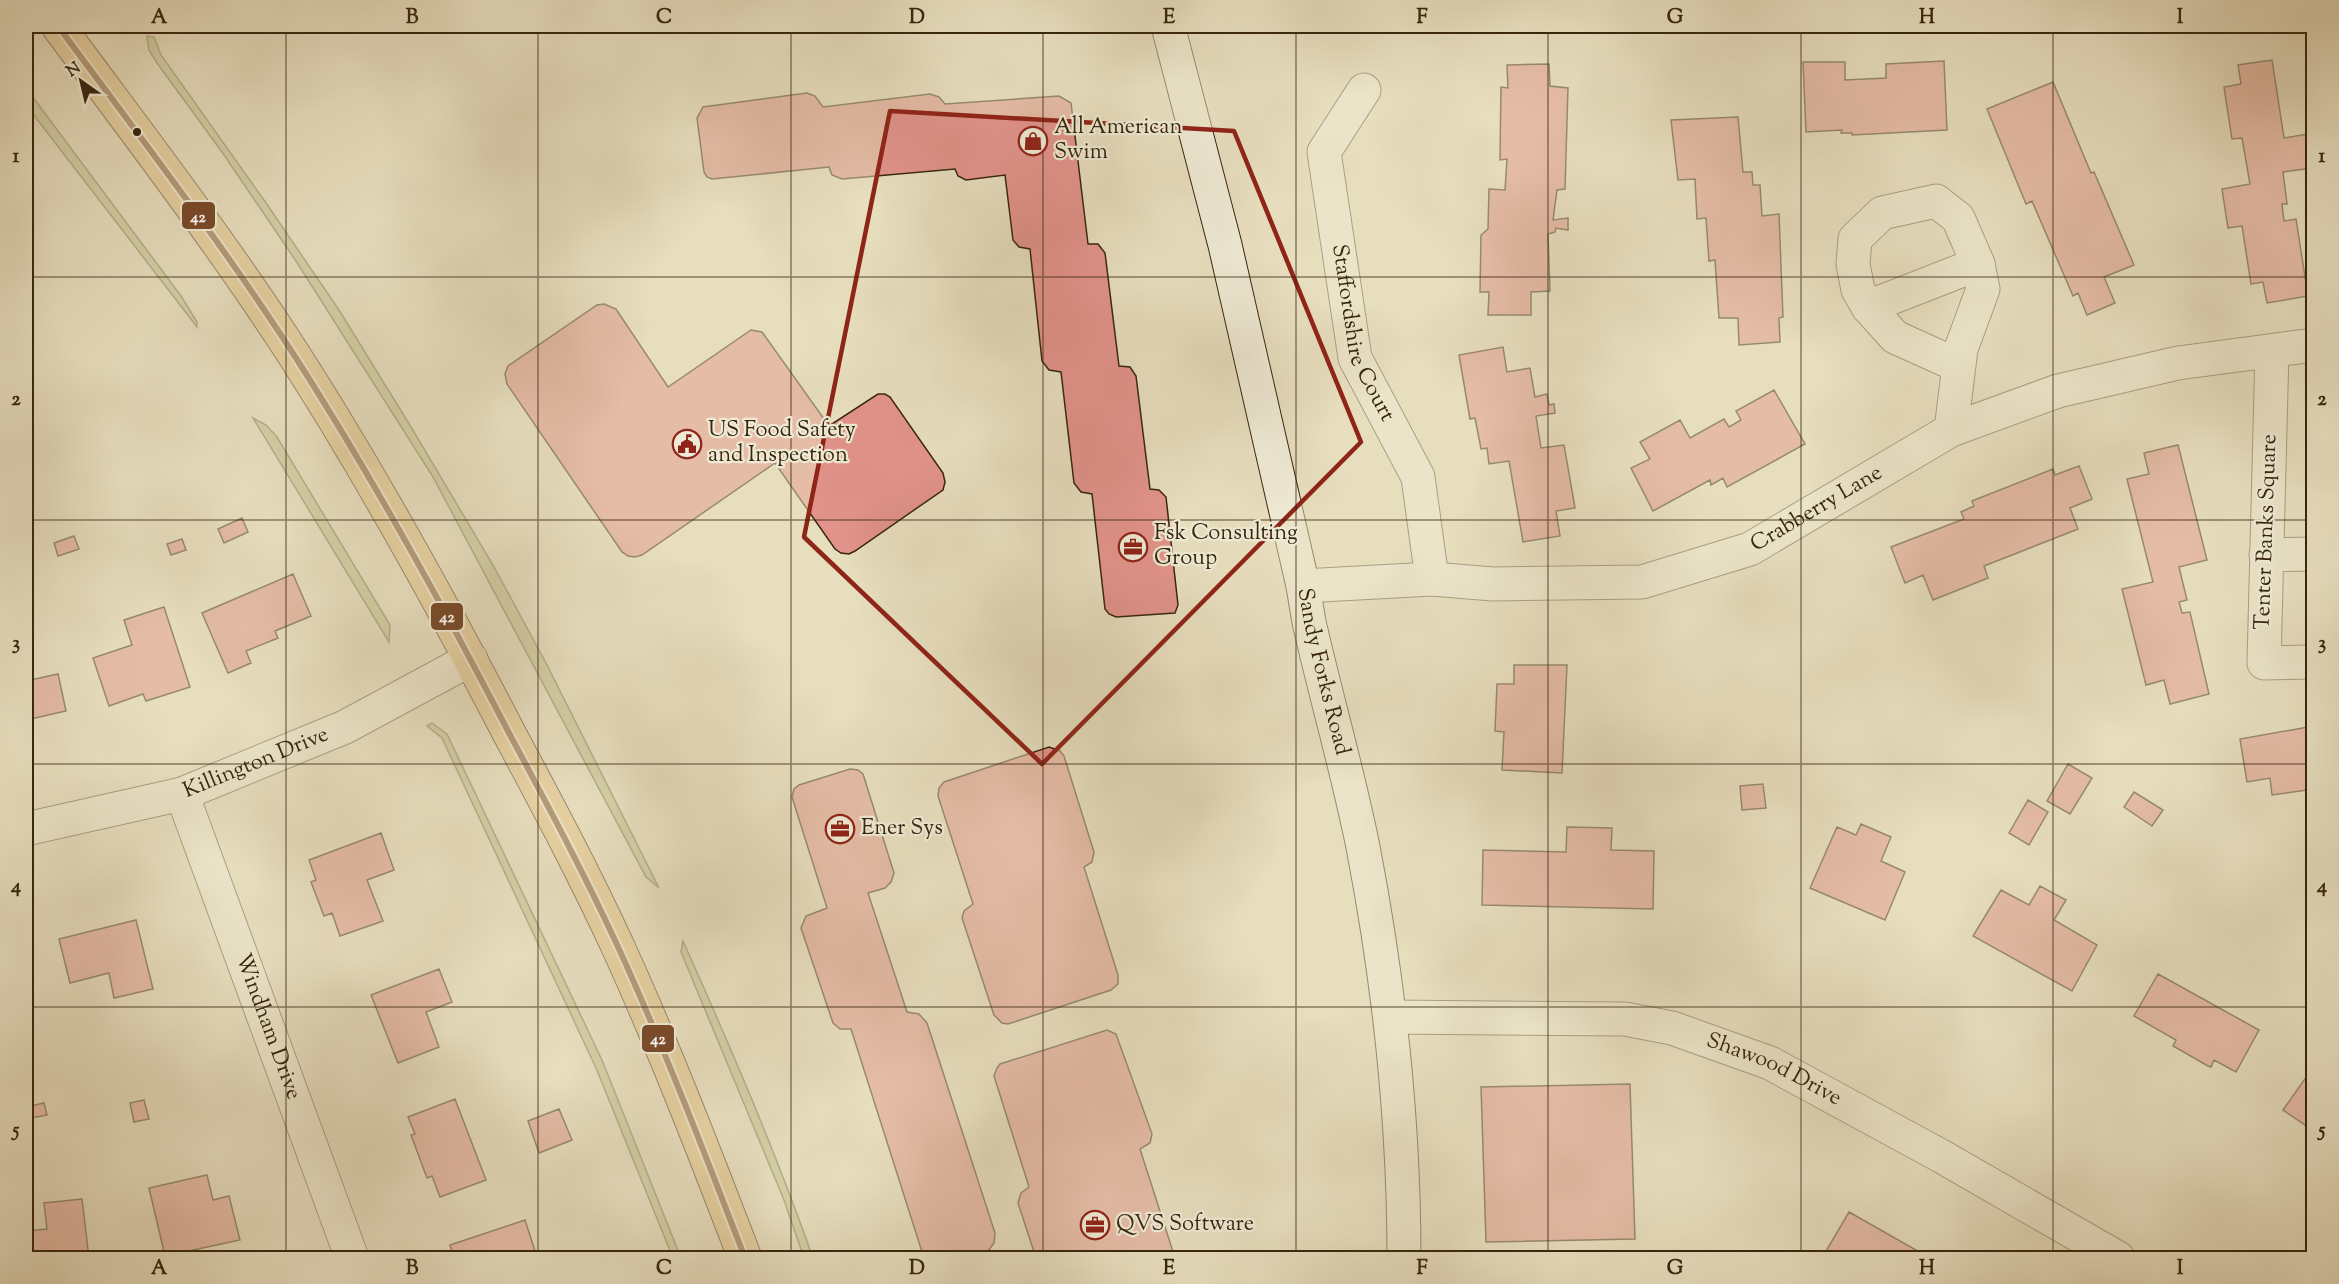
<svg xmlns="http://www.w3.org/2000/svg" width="2339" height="1284" font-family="'Sorts Mill Goudy',serif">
	<rect width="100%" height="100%" fill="#e7debe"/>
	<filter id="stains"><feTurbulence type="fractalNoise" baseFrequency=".00333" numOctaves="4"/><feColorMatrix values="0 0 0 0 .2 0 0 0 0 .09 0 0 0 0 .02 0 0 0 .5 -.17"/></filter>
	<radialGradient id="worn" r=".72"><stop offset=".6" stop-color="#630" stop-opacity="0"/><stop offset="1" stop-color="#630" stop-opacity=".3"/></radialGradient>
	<path fill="#bcbf8c" stroke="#7a724d" stroke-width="1.5" d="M 147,36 L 154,37 L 161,55 L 264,200 L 339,310 L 411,427 L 493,565 L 547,665 L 659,888 L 646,877 L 433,477 L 296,261 L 222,152 L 157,63 L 149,50 Z
		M 26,88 L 181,296 L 197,322 L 197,327 L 26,105 Z
		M 253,418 L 266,425 L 277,437 L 390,625 L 389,642 Z
		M 432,723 L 447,734 L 602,1060 L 681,1258 L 673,1258 L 596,1068 L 442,738 L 427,726 Z
		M 683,941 C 730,1046 775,1150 813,1258 L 804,1258 L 784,1200 L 681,952 Z"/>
	<path fill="#e2938b" stroke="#37260e" stroke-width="1.5" d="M 2272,60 L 2284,138 L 2307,134 L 2312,168 L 2283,172 L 2287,204 L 2282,204 L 2284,221 L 2296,219 L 2308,296 L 2267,303 L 2263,282 L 2251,284 L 2242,226 L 2228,228 L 2222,189 L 2250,184 L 2242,138 L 2232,139 L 2224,87 L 2241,84 L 2238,65 Z
		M 1944,61 L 1947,130 L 1852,135 L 1852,133 L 1841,133 L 1842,130 L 1806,132 L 1803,62 L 1845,62 L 1845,80 L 1886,78 L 1886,64 Z
		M 1549,64 L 1550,86 L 1568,88 L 1565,189 L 1557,190 L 1553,220 L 1568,218 L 1568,230 L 1556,228 L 1555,232 L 1548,234 L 1550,291 L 1531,292 L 1531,315 L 1488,315 L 1489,292 L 1480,292 L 1481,235 L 1488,229 L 1489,189 L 1505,190 L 1507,159 L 1500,160 L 1501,87 L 1508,88 L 1507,65 Z
		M 2053,82 L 2091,173 L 2094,172 L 2134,265 L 2104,277 L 2115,303 L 2087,315 L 2078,293 L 2073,296 L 2032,201 L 2026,204 L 1987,109 Z
		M 807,93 L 815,96 L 823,107 L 930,94 L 939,97 L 945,104 L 1059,96 L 1071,103 L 1088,244 L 1098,244 L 1105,253 L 1119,366 L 1130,367 L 1136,376 L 1150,489 L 1159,490 L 1166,497 L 1178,605 L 1175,613 L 1116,617 L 1109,614 L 1105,609 L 1092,494 L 1081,492 L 1074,483 L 1061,372 L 1049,370 L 1042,361 L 1030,249 L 1019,247 L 1013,240 L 1005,175 L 966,180 L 958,176 L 955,169 L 842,179 L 832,175 L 829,167 L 712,179 L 707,177 L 704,172 L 697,118 L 703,107 Z
		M 1738,117 L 1743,172 L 1752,172 L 1753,185 L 1760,185 L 1762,216 L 1779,214 L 1783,317 L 1779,318 L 1780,342 L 1739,345 L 1738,318 L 1719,318 L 1715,260 L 1709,261 L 1706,218 L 1697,219 L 1695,179 L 1678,180 L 1671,120 Z
		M 604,304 L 616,309 L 668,387 L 751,330 L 762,332 L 829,426 L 878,394 L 885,394 L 890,397 L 943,473 L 945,482 L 943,490 L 855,551 L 849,554 L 841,553 L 835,549 L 775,463 L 642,555 L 635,557 L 628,556 L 622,552 L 507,384 L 505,374 L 508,366 L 597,305 Z
		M 1503,347 L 1507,372 L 1530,368 L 1535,397 L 1547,394 L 1549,405 L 1554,404 L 1555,413 L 1536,416 L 1541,448 L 1564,445 L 1575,508 L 1556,511 L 1560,536 L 1523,542 L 1509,461 L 1489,464 L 1487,448 L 1481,449 L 1475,418 L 1470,419 L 1459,355 Z
		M 1774,390 L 1805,444 L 1727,487 L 1723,478 L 1711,485 L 1710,480 L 1653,511 L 1631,468 L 1650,459 L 1640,442 L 1680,420 L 1690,438 L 1724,419 L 1729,427 L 1741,420 L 1736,411 Z
		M 2178,445 L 2207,560 L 2179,567 L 2187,600 L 2179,602 L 2182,613 L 2190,612 L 2209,694 L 2170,704 L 2164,680 L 2146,685 L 2122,589 L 2153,582 L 2127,479 L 2149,474 L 2144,453 Z
		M 2079,466 L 2092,499 L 2070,508 L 2078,529 L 1984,566 L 1988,578 L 1933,600 L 1923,575 L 1905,583 L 1891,547 L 1964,519 L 1961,512 L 1974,506 L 1972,501 L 2053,469 L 2055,475 Z
		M 242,518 L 248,532 L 224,543 L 218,529 Z
		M 74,536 L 79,549 L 58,556 L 54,543 Z
		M 182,539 L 186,550 L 171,555 L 167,544 Z
		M 293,574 L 311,616 L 275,631 L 278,638 L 246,651 L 251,663 L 228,673 L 202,613 Z
		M 164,607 L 190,687 L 146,701 L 143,694 L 109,706 L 93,658 L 132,645 L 124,620 Z
		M 1514,665 L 1567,665 L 1562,773 L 1502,770 L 1504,732 L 1495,731 L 1497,684 L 1514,684 Z
		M 58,674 L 66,711 L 26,720 L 26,681 Z
		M 2314,726 L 2314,789 L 2272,795 L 2270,778 L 2247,782 L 2240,739 Z
		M 1049,747 L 1060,751 L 1064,756 L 1094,852 L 1092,862 L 1084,867 L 1118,975 L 1118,984 L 1111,990 L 1008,1024 L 1002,1023 L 994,1015 L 962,918 L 964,911 L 973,904 L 938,796 L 939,788 L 944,782 Z
		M 2068,764 L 2092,778 L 2070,814 L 2047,801 Z
		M 850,769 L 858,770 L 863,774 L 894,873 L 891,882 L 885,888 L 868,893 L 907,1012 L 919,1014 L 927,1023 L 995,1233 L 994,1243 L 988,1251 L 962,1258 L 925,1258 L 923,1255 L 851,1029 L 840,1029 L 833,1023 L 801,928 L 806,916 L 827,908 L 792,797 L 794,789 L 799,785 Z
		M 1763,784 L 1766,808 L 1742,810 L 1740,786 Z
		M 2134,792 L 2163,810 L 2152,826 L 2124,807 Z
		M 2028,800 L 2048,812 L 2029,845 L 2009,833 Z
		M 1861,824 L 1891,837 L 1881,861 L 1905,872 L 1885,920 L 1810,888 L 1837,827 L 1856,835 Z
		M 1567,827 L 1612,828 L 1611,850 L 1654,851 L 1653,909 L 1482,905 L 1483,850 L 1566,852 Z
		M 381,833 L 394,870 L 367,880 L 383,921 L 340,936 L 332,913 L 324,916 L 311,882 L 316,880 L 309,860 Z
		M 2040,886 L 2066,900 L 2054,920 L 2097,945 L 2072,991 L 1973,936 L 2001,890 L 2029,905 Z
		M 136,920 L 153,989 L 114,998 L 109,973 L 70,983 L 59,939 Z
		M 439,969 L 452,1002 L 426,1012 L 439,1047 L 398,1063 L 371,995 Z
		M 2158,974 L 2259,1030 L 2236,1072 L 2214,1060 L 2211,1067 L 2208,1066 L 2173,1046 L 2176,1040 L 2134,1016 Z
		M 1107,1030 L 1116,1034 L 1152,1134 L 1150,1143 L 1140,1149 L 1175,1258 L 1036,1258 L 1018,1203 L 1021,1193 L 1029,1187 L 994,1076 L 997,1068 L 1000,1064 Z
		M 2314,1066 L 2314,1131 L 2283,1110 Z
		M 1630,1084 L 1635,1239 L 1486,1242 L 1481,1087 Z
		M 455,1099 L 486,1180 L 440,1197 L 432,1176 L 427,1178 L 411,1135 L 415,1134 L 408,1117 Z
		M 144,1100 L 149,1119 L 134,1122 L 130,1103 Z
		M 44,1103 L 47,1115 L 26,1119 L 26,1107 Z
		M 559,1109 L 572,1140 L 539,1153 L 528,1121 Z
		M 207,1175 L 213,1200 L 229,1196 L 240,1240 L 165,1256 L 149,1188 Z
		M 82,1199 L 89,1258 L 26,1258 L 26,1231 L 47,1229 L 44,1203 Z
		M 1849,1212 L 1923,1254 L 1921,1258 L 1822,1258 Z
		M 525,1220 L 537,1257 L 531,1258 L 454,1258 L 450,1245 Z"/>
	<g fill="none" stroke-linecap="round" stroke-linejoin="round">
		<g stroke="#63543a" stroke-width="35">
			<g id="street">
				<path id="s1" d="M 1364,90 L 1324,152 L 1355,358 L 1418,477 L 1432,579"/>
				<path d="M 1868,307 L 1978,264"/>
				<path d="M 2272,351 L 2264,663 L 2314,662"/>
				<path d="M 1951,430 L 1961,349 L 1983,289 L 1978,264 L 1958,218 L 1936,201 L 1882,213 L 1855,239 L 1853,264 L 1858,290 L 1868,307 L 1895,337 L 1959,366"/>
				<path d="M 2266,555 L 2314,554"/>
				<path id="s2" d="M 1303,586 L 1432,579 L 1493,584 L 1642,582 L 1750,549 L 1951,430 L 2058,391 L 2178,363 L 2314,345"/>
				<path id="s3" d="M 182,794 L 352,1258"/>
				<path id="s4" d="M 26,829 L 182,794 L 345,727 L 471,659"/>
				<path id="s5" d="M 1390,1017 L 1625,1019 L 1672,1028 L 1770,1063 L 1941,1156 L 2118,1258"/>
			</g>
		</g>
		<g stroke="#37260e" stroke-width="35">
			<g id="secondary">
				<path id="s6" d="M 1168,26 L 1225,245 L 1303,586 L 1309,622 C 1326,697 1348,772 1363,847 C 1389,982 1404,1121 1404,1258"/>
			</g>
		</g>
		<g stroke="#37260e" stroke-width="35">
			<path id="primary" d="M 58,26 C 134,129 212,230 283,338 C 366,465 439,598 509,733 C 547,804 585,875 619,949 C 665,1050 705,1154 745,1258"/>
		</g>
		<use href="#street" stroke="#efead5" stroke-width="33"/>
		<use href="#secondary" stroke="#efead5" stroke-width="33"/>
		<use href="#primary" stroke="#e4bf7f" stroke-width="33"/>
		<g stroke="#efead5" stroke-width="10">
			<path id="bus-1" d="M 58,26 C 134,129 212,230 283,338 C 366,465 439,598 509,733 C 547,804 585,875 619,949 C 665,1050 705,1154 745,1258"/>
		</g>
		<use href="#bus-1" stroke="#7a4b2a" stroke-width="6"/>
	</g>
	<path d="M0 0H2339V1284H0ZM 890,111 L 1234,131 L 1361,442 L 1042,764 L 804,537 Z" fill="#e7debe" fill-opacity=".55" fill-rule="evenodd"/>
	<path fill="none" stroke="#8f2418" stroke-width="4.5" stroke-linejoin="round" d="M 890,111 L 1234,131 L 1361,442 L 1042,764 L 804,537 Z"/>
	<path fill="none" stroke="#37260e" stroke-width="1.5" stroke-opacity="0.55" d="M 286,26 L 286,1258M 538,26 L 538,1258M 791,26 L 791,1258M 1043,26 L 1043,1258M 1296,26 L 1296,1258M 1548,26 L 1548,1258M 1801,26 L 1801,1258M 2053,26 L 2053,1258M 26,277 L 2314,277M 26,520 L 2314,520M 26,764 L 2314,764M 26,1007 L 2314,1007"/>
	<defs>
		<g id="shop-ring" transform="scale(1.5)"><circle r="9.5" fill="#efead5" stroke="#8f2418" stroke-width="1.5"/><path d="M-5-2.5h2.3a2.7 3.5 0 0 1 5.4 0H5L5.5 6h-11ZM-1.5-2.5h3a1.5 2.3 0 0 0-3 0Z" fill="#8f2418"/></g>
		<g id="civic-ring" transform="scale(1.5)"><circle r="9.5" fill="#efead5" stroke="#8f2418" stroke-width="1.5"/><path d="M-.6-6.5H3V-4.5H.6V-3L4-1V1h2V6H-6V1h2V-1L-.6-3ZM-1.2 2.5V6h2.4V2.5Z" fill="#8f2418"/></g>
		<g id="office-ring" transform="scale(1.5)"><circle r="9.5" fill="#efead5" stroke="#8f2418" stroke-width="1.5"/><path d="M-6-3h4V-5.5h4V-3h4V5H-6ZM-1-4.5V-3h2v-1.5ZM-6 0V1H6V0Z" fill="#8f2418"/></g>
	</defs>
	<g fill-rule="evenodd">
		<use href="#shop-ring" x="1033" y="141"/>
		<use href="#civic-ring" x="687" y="444"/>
		<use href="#office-ring" x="1133" y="547"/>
		<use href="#office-ring" x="840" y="829"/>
		<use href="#office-ring" x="1095" y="1225"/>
	</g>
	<circle fill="#37260e" stroke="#efead5" stroke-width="2" cx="137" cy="132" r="5"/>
	<g text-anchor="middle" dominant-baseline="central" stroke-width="4.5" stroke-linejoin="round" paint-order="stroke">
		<g font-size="22" fill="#37260e" stroke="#efead5" text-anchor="start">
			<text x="1054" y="128">All American<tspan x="1054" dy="25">Swim</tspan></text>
			<text x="708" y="431">US Food Safety<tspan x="708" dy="25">and Inspection</tspan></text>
			<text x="1154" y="534">Fsk Consulting<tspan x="1154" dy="25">Group</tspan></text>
			<text x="861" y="829">Ener Sys</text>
			<text x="1116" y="1225">QVS Software</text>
		</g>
		<g font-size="22" fill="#37260e" stroke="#efead5">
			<text stroke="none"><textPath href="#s1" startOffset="260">Staffordshire Court</textPath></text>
			<text stroke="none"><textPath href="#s2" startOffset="530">Crabberry Lane</textPath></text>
			<text transform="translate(2267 532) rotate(-88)">Tenter Banks Square</text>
			<text stroke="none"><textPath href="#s6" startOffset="664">Sandy Forks Road</textPath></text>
			<text stroke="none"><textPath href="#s4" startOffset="240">Killington Drive</textPath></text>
			<text stroke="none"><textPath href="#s3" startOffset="248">Windham Drive</textPath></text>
			<text stroke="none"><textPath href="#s5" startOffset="393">Shawood Drive</textPath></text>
		</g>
	</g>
	<g stroke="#efead5" stroke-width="2">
		<rect x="181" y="201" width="35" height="29" rx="6" fill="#7a4b2a"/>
		<rect x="430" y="602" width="34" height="29" rx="6" fill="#7a4b2a"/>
		<rect x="641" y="1024" width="34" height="29" rx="6" fill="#7a4b2a"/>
	</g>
	<g font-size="16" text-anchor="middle" font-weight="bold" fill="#fff">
		<text x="198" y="222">42</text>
		<text x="447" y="622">42</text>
		<text x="658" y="1044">42</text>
	</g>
	<rect width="2339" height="1284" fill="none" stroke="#e7debe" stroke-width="66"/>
	<g transform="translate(81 81) rotate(326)" stroke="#efead5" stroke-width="4.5" paint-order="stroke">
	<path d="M0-4.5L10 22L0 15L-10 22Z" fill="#37260e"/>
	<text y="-9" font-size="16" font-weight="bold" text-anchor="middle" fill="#37260e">N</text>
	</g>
	<rect x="33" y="33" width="2273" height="1218" fill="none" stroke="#37260e" stroke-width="2"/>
	<g font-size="20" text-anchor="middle" font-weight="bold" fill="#37260e">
		<text x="159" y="23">A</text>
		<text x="412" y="23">B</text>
		<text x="664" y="23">C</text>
		<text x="917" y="23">D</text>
		<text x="1169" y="23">E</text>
		<text x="1422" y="23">F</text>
		<text x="1675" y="23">G</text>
		<text x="1927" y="23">H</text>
		<text x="2180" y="23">I</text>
		<text x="16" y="162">1</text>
		<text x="2322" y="162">1</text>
		<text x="16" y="405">2</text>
		<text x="2322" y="405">2</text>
		<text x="16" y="649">3</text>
		<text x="2322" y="649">3</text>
		<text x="16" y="892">4</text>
		<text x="2322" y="892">4</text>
		<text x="16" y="1136">5</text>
		<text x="2322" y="1136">5</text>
		<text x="159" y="1274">A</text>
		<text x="412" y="1274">B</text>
		<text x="664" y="1274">C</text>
		<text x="917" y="1274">D</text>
		<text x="1169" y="1274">E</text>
		<text x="1422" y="1274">F</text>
		<text x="1675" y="1274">G</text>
		<text x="1927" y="1274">H</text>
		<text x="2180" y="1274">I</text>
	</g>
	<rect width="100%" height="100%" filter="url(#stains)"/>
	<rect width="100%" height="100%" fill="url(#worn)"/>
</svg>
